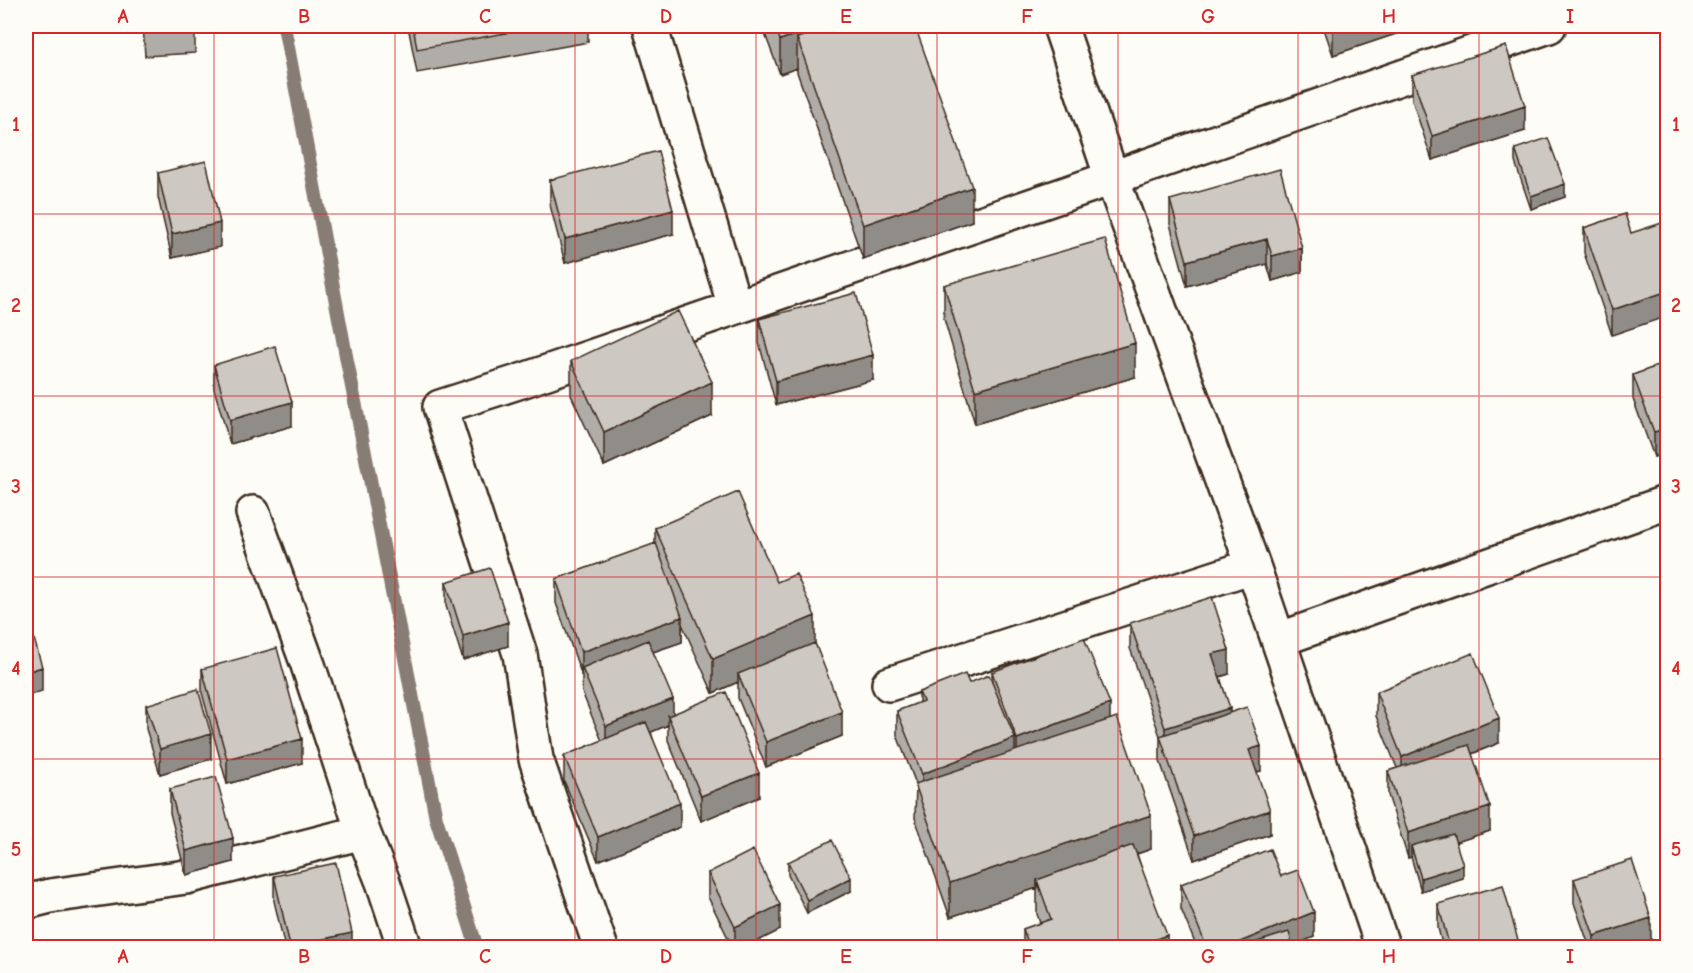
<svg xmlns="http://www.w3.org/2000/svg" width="1693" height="973" font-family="'Comic Neue',sans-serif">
	<rect width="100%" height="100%" fill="#fdfcf7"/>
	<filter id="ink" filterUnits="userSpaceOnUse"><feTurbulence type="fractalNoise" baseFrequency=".0167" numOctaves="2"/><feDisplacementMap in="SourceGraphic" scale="12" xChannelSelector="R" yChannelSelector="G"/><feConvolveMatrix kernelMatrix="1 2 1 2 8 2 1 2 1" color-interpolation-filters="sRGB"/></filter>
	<g filter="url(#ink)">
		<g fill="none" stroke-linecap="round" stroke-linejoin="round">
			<path stroke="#887d74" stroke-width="14" d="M 284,26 L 347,361 L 436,818 L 477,948"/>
			<g stroke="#3b2a1e" stroke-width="38">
				<path id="minor" d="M 650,26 L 735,307
					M 1060,26 L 1112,178 L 1253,566 L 1383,948
					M 253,513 L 308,665 L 363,832
					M 1278,640 L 1668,502
					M 889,684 L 1253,566
					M 26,902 L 50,896 L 186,877 L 363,832 L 383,882 L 405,948
					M 601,948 L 536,759 L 520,654 L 440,407 L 518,382 L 1112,178 L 1549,26"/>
			</g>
			<use href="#minor" stroke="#fdfcf7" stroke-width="33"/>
		</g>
		<path fill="#b0aca7" stroke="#3b2a1e" stroke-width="1.5" d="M 143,26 L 195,26 L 195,53 L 145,56 Z
			M 408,26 L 588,26 L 588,42 L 417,73 Z
			M 762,26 L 915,26 L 972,221 L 863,259 L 797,72 L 797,68 L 780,74 Z
			M 1323,26 L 1411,26 L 1411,29 L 1333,55 Z
			M 1412,75 L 1525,131 L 1432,160 L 1412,100 Z
			M 1515,149 L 1565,197 L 1531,209 L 1515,162 Z
			M 158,173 L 220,247 L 172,258 L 158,197 Z
			M 550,180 L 673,234 L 565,263 L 550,205 Z
			M 1170,200 L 1302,248 L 1302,272 L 1272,281 L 1267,264 L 1187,286 L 1170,224 Z
			M 1625,214 L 1612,335 L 1584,253 L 1584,228 Z
			M 944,285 L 1135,377 L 975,424 L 944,319 Z
			M 759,319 L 873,380 L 776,405 L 759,343 Z
			M 571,361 L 712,416 L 604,466 L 571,395 Z
			M 1668,362 L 1668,452 L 1654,457 L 1633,399 L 1633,375 Z
			M 214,365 L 292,426 L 230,444 L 214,389 Z
			M 655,528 L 777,582 L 815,644 L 842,736 L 766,767 L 738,698 L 738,682 L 713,693 L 682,624 L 682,642 L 653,652 L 673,714 L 759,797 L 701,821 L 668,740 L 668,725 L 651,732 L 680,827 L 598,861 L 564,781 L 564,756 L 602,741 L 582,692 L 582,676 L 556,603 L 556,579 L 655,544 Z
			M 446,582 L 508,646 L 463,660 L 446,606 Z
			M 1130,623 L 1229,674 L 1220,677 L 1230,712 L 1261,771 L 1257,772 L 1270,834 L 1194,860 L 1160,761 L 1160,736 L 1130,648 Z
			M 202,669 L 302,763 L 227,784 L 202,693 Z
			M 992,672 L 1110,719 L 1151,849 L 1137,854 L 1167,948 L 1023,948 L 1023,929 L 1040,923 L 1037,914 L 1037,888 L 950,917 L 915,818 L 916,784 L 897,735 L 897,711 L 919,703 L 919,692 L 969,683 L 992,682 Z
			M 1376,692 L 1499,743 L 1472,754 L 1490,831 L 1456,842 L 1463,878 L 1421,891 L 1411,857 L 1408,858 L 1388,795 L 1388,771 L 1397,768 L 1376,716 Z
			M 146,705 L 211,759 L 160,774 L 146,729 Z
			M 170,789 L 233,862 L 186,875 L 170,813 Z
			M 788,862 L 851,891 L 807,913 L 788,875 Z
			M 708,873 L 780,930 L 744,948 L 733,948 L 708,897 Z
			M 274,876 L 352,948 L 285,948 L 274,901 Z
			M 1281,876 L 1314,937 L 1293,945 L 1293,948 L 1197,948 L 1181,909 L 1181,884 Z
			M 1574,879 L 1651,942 L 1635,948 L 1590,948 L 1574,903 Z
			M 1438,904 L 1520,948 L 1443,948 L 1438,928 Z"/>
		<path fill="#908c88" stroke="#3b2a1e" stroke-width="1.5" d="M 820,26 L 913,26 L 797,38 L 797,68 L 780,74 L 780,40 Z
			M 1347,26 L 1411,26 L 1411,29 L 1333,55 L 1333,30 Z
			M 1525,106 L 1525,131 L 1432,160 L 1432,136 Z
			M 1565,184 L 1565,197 L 1531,209 L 1531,196 Z
			M 972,187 L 972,221 L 863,259 L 863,225 Z
			M 673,210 L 673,234 L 565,263 L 565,239 Z
			M 220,223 L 220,247 L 172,258 L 172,234 Z
			M 1267,239 L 1267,264 L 1187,286 L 1187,261 Z
			M 1302,248 L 1302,272 L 1272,281 L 1272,256 Z
			M 1668,291 L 1668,316 L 1612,335 L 1612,310 Z
			M 1135,343 L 1135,377 L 975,424 L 975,390 Z
			M 873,355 L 873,380 L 776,405 L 776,381 Z
			M 712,382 L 712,416 L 604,466 L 604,432 Z
			M 292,402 L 292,426 L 230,444 L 230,420 Z
			M 1668,428 L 1668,452 L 1654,457 L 1654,432 Z
			M 815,616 L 815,650 L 738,674 L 738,682 L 713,693 L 713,659 Z
			M 682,617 L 682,642 L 585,675 L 582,668 L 581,676 L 581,652 Z
			M 508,622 L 508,646 L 463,660 L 463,636 Z
			M 1229,650 L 1229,674 L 1212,679 L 1212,654 Z
			M 42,667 L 42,691 L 26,696 L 26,672 Z
			M 673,699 L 673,723 L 668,716 L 668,725 L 606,751 L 606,726 Z
			M 1110,704 L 1110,729 L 1017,763 L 1017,739 Z
			M 1230,708 L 1230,732 L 1165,753 L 1165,728 Z
			M 842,712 L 842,736 L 766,767 L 766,742 Z
			M 1499,718 L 1499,743 L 1402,781 L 1402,757 Z
			M 211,734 L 211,759 L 160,774 L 160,749 Z
			M 1015,738 L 1015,763 L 922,799 L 922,774 Z
			M 302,739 L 302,763 L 227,784 L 227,759 Z
			M 1261,746 L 1261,771 L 1249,774 L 1249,750 Z
			M 759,773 L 759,797 L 701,821 L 701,796 Z
			M 680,803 L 680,827 L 598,861 L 598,837 Z
			M 1490,807 L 1490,831 L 1414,856 L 1411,846 L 1411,857 L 1408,858 L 1408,833 Z
			M 1270,810 L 1270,834 L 1194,860 L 1194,836 Z
			M 1151,815 L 1151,849 L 1039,887 L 1037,880 L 1037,888 L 950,917 L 950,883 Z
			M 233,838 L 233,862 L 186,875 L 186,851 Z
			M 1463,865 L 1463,878 L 1421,891 L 1421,878 Z
			M 851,878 L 851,891 L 807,913 L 807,900 Z
			M 780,905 L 780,930 L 744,948 L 735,948 L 735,927 Z
			M 1314,912 L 1314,937 L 1287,948 L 1225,948 Z
			M 1651,918 L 1651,942 L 1635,948 L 1594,948 L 1594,936 Z
			M 352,933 L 352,948 L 290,948 L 290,946 Z
			M 1167,935 L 1167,948 L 1132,948 Z"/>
		<path fill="#cdc8c2" stroke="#3b2a1e" stroke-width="1.5" d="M 144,26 L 195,26 L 195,29 L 145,31 Z
			M 413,26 L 545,26 L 417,49 Z
			M 775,26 L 820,26 L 780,40 Z
			M 833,26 L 915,26 L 972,187 L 863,225 L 797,38 Z
			M 1332,26 L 1347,26 L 1333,30 Z
			M 1506,46 L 1525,106 L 1432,136 L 1412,75 Z
			M 1548,138 L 1565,184 L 1531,196 L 1515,149 Z
			M 658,151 L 673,210 L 565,239 L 550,180 Z
			M 206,161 L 220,223 L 172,234 L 158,173 Z
			M 1280,169 L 1302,248 L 1272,256 L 1267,239 L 1187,261 L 1170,200 Z
			M 1625,214 L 1631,233 L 1668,221 L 1668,291 L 1612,310 L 1584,228 Z
			M 1105,239 L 1135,343 L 975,390 L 944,285 Z
			M 856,293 L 873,355 L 776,381 L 759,319 Z
			M 678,311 L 712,382 L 604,432 L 571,361 Z
			M 275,346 L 292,402 L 230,420 L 214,365 Z
			M 1668,362 L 1668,428 L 1654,432 L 1633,375 Z
			M 738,492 L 777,582 L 796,574 L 815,616 L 713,659 L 655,528 Z
			M 656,543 L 682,617 L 581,652 L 556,579 Z
			M 490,568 L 508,622 L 463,636 L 446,582 Z
			M 1212,597 L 1229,650 L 1212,654 L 1230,708 L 1165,728 L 1130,623 Z
			M 26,610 L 42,667 L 26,672 Z
			M 1084,638 L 1110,704 L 1017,739 L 992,672 Z
			M 648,640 L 673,699 L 606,726 L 582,668 Z
			M 815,643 L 842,712 L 766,742 L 738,674 Z
			M 277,648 L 302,739 L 227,759 L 202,669 Z
			M 1473,653 L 1499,718 L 1402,757 L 1376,692 Z
			M 965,674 L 969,683 L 989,675 L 1015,738 L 922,774 L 897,711 L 923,701 L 919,692 Z
			M 198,689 L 211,734 L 160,749 L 146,705 Z
			M 726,692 L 759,773 L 701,796 L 668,716 Z
			M 1247,707 L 1261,746 L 1249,750 L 1270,810 L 1194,836 L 1160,736 Z
			M 1117,717 L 1151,815 L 950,883 L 915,784 Z
			M 646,722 L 680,803 L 598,837 L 564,756 Z
			M 1469,745 L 1490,807 L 1408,833 L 1388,771 Z
			M 216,777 L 233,838 L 186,851 L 170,789 Z
			M 1453,834 L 1463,865 L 1421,878 L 1411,846 Z
			M 832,840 L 851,878 L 807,900 L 788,862 Z
			M 1133,845 L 1167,935 L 1132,948 L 1030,948 L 1023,929 L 1051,919 L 1037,880 Z
			M 1270,849 L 1281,876 L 1298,870 L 1314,912 L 1225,948 L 1207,948 L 1181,884 Z
			M 753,850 L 780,905 L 735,927 L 708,873 Z
			M 1632,860 L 1651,918 L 1594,936 L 1574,879 Z
			M 336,863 L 352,933 L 290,946 L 274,876 Z
			M 1503,885 L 1520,948 L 1450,948 L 1438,904 Z
			M 26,925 L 33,948 L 26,948 Z
			M 1289,932 L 1293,948 L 1238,948 Z"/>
	</g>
	<path fill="none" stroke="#d62828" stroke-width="1.5" stroke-opacity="0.55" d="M 214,26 L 214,948M 395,26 L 395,948M 575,26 L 575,948M 756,26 L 756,948M 937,26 L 937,948M 1118,26 L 1118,948M 1298,26 L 1298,948M 1479,26 L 1479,948M 26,214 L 1668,214M 26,396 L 1668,396M 26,577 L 1668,577M 26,759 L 1668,759"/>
	<rect width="1693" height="973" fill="none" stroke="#fdfcf7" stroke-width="66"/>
	<rect x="33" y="33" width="1627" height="907" fill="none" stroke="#d62828" stroke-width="2"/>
	<g font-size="20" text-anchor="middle" font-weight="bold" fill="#d62828">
		<text x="123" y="23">A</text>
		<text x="304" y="23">B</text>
		<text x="485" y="23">C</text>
		<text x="666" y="23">D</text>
		<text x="846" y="23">E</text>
		<text x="1027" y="23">F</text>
		<text x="1208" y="23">G</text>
		<text x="1389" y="23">H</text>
		<text x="1570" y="23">I</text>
		<text x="16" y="131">1</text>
		<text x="1676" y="131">1</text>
		<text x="16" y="312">2</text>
		<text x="1676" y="312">2</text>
		<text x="16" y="493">3</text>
		<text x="1676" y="493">3</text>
		<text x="16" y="675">4</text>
		<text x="1676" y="675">4</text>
		<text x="16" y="856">5</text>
		<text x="1676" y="856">5</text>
		<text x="123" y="963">A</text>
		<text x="304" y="963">B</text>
		<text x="485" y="963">C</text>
		<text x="666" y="963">D</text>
		<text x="846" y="963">E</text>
		<text x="1027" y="963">F</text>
		<text x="1208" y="963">G</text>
		<text x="1389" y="963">H</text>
		<text x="1570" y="963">I</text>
	</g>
</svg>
